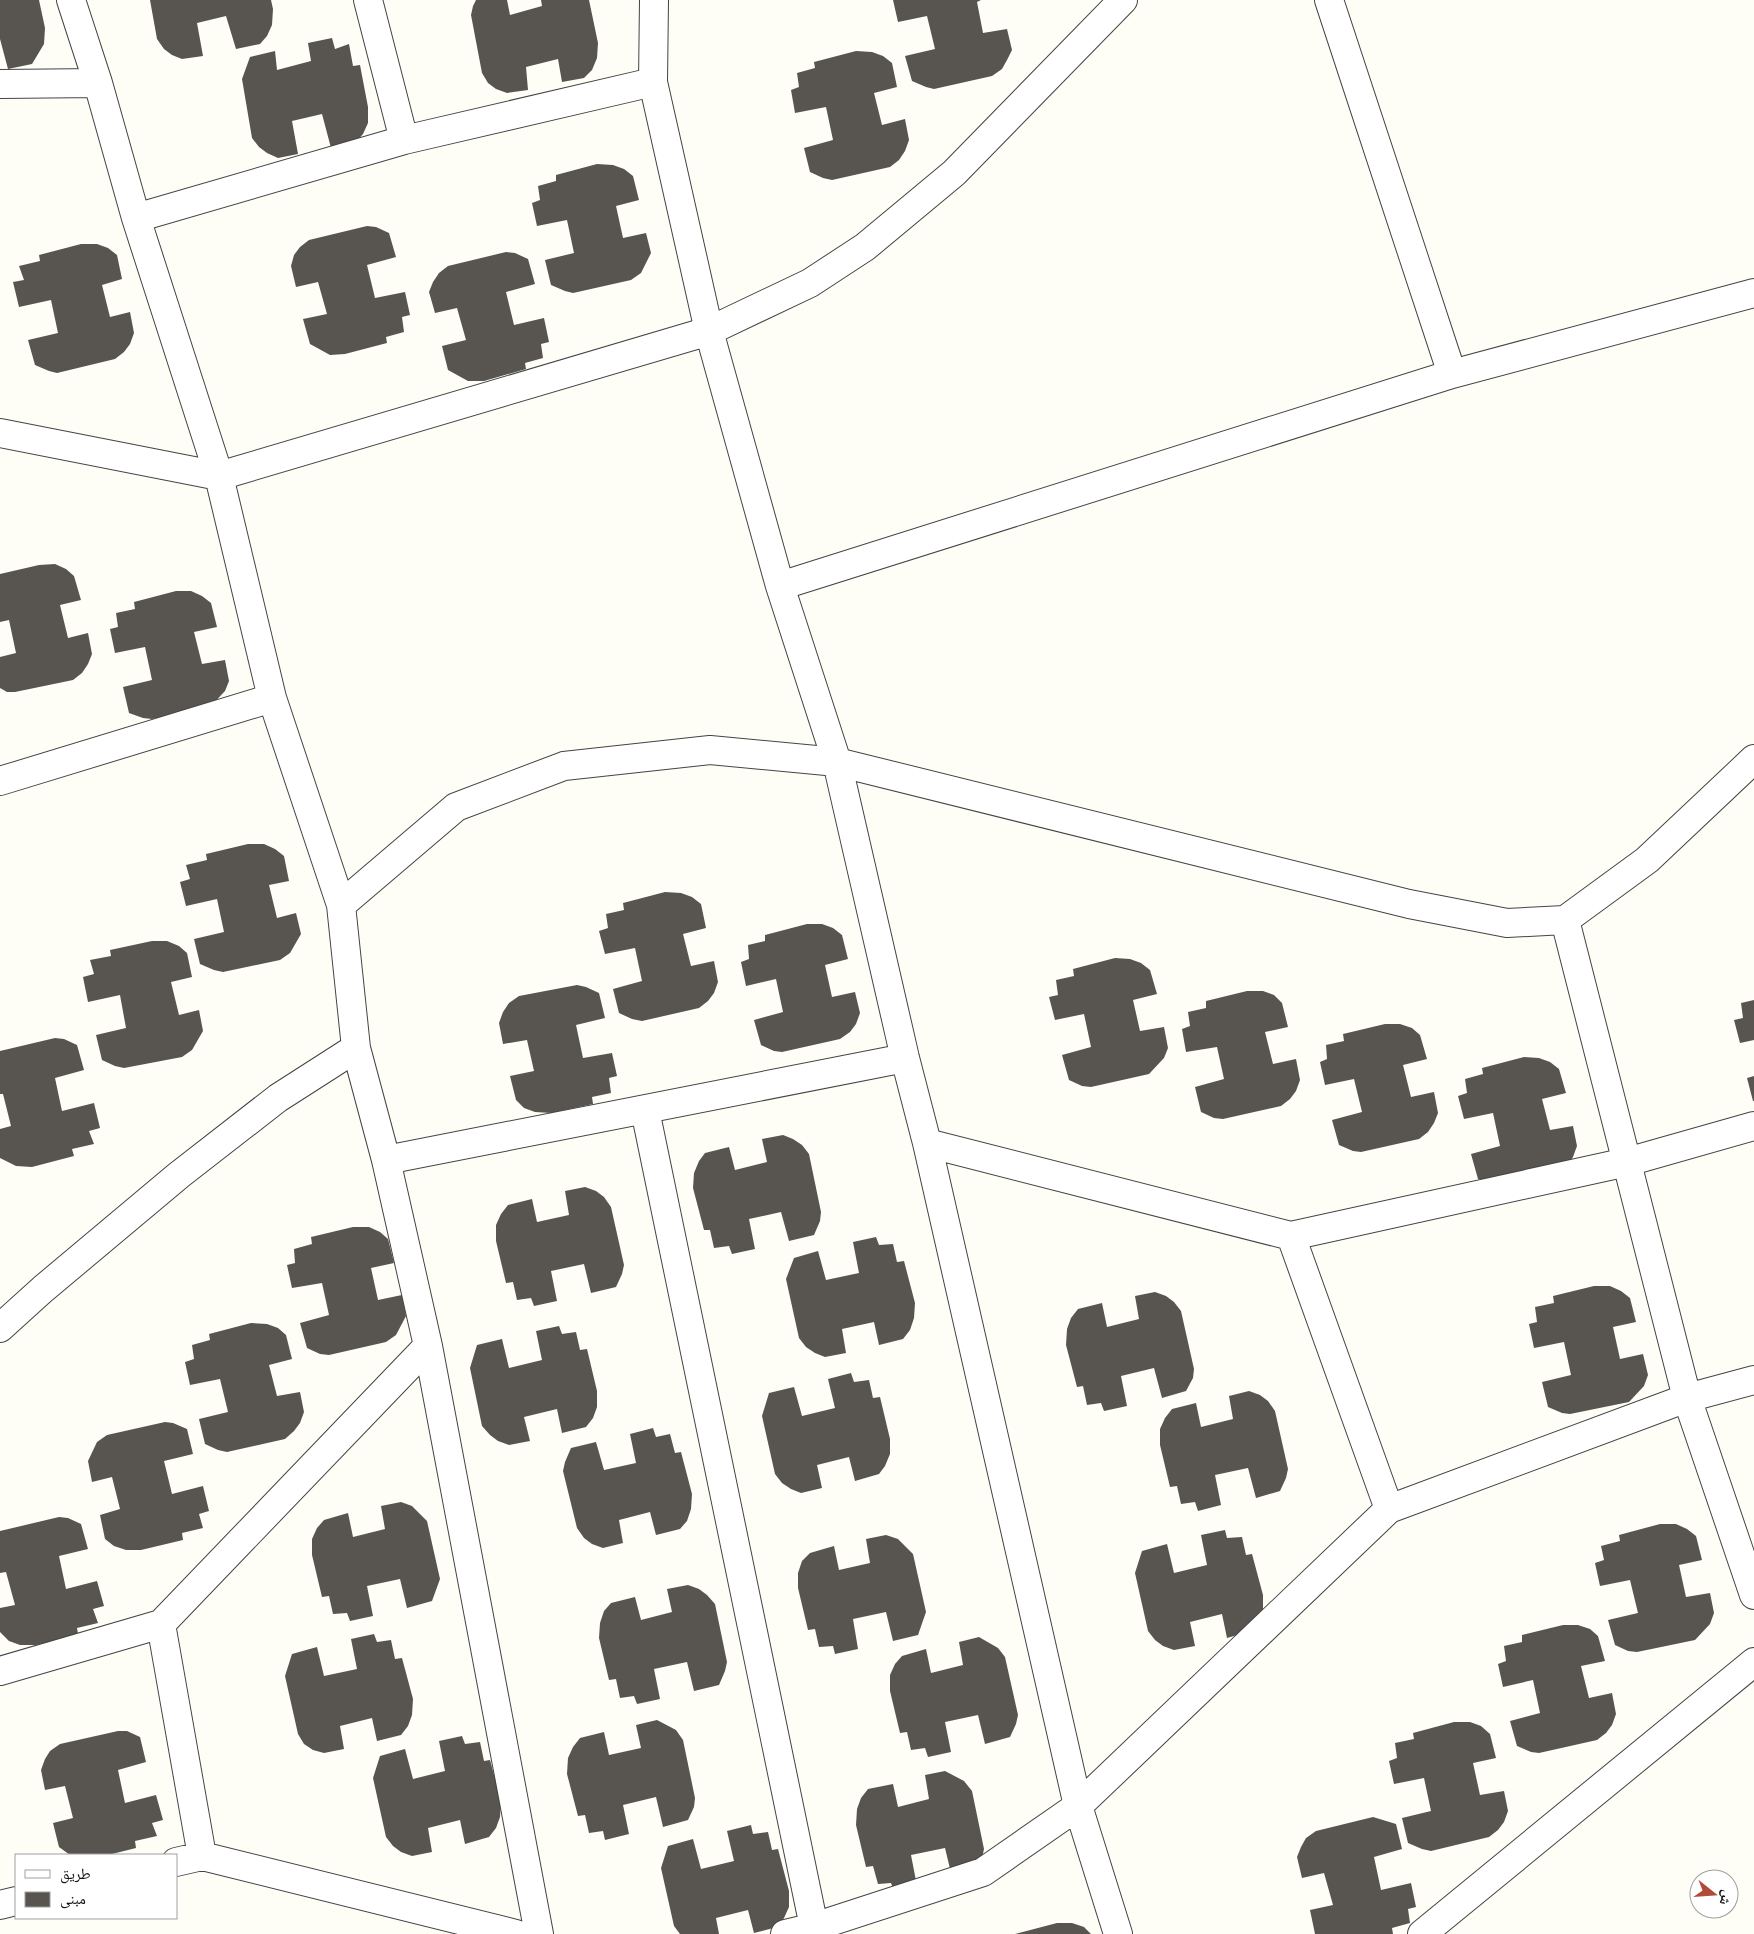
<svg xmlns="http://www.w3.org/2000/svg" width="1754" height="1934" font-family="Lora,'Noto Naskh Arabic',serif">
	<rect width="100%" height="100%" fill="#fefef6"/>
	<path fill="#58544f" d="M 0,0 L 39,0 L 45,28 L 44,44 L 32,64 L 8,69 L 0,39 Z
		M 150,0 L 271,0 L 273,9 L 272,25 L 267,36 L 260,44 L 236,49 L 226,16 L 197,23 L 203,56 L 182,59 L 172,55 L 164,49 L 157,39 Z
		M 476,0 L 507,0 L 510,15 L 542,6 L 541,0 L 589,0 L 598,43 L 597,58 L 592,70 L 584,78 L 562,82 L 558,59 L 526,67 L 528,90 L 507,93 L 496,89 L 488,83 L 482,73 L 471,15 L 473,6 Z
		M 893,0 L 981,0 L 977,2 L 983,33 L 1007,29 L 1012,50 L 1007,60 L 1002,69 L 992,76 L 934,89 L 926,87 L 912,81 L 905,56 L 935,49 L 927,16 L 898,22 Z
		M 332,38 L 335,49 L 349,44 L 353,66 L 360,65 L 368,107 L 368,123 L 363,134 L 355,143 L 331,148 L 322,114 L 292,121 L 298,154 L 278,158 L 267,153 L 259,147 L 252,138 L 242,79 L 250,57 L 275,51 L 277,70 L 311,61 L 308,43 Z
		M 856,51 L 872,52 L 883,56 L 892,63 L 897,87 L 874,93 L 882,125 L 905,119 L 909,140 L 905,151 L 899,160 L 890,167 L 832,180 L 823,178 L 810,172 L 804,148 L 833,140 L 826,107 L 795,113 L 791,90 L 799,87 L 797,73 L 815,68 L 814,62 Z
		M 597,164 L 613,165 L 624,169 L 633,176 L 639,200 L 616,206 L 623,238 L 646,233 L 651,253 L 641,273 L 631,280 L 573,293 L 565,291 L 551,285 L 545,260 L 574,253 L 567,220 L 537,226 L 532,203 L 540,200 L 538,186 L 556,181 L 556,175 Z
		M 367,226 L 376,227 L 389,233 L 396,257 L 367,265 L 375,298 L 405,292 L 410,315 L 402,317 L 404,332 L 386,337 L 387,343 L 345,354 L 330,355 L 310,344 L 303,319 L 327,314 L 318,282 L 296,287 L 291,266 L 294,255 L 300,247 L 309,240 Z
		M 81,244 L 97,244 L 108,248 L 117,255 L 122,279 L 102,285 L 110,317 L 130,312 L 134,333 L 130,344 L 124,352 L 115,359 L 57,373 L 49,371 L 35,365 L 28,340 L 58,333 L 51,300 L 19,307 L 13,282 L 24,280 L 19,266 L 40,261 L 39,255 Z
		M 506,252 L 515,253 L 528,259 L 535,284 L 506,292 L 514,325 L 544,318 L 549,342 L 541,344 L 543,358 L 525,363 L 526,369 L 484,381 L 468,381 L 448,370 L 442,346 L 466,340 L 457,308 L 435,313 L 429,292 L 433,282 L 439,273 L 448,266 Z
		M 55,564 L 66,569 L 74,576 L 81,600 L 60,605 L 68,638 L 88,633 L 92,654 L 88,664 L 82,673 L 73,680 L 15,692 L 7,692 L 0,688 L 0,657 L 16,653 L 9,620 L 0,622 L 0,574 L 39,565 Z
		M 176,591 L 191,591 L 202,596 L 211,603 L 217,627 L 194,632 L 202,664 L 225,660 L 229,681 L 225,691 L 210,707 L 152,719 L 143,718 L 129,713 L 123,687 L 152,680 L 145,647 L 115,653 L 110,629 L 118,627 L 116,613 L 135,609 L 134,602 Z
		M 248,844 L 264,844 L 275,849 L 284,856 L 289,881 L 269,885 L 277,918 L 296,913 L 301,934 L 290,953 L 280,960 L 223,972 L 214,970 L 200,964 L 194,939 L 224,932 L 217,899 L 186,906 L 180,882 L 190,879 L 186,865 L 207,860 L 206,854 Z
		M 665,892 L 681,893 L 692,897 L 701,904 L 706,928 L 683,934 L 691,966 L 714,961 L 718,982 L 714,993 L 708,1001 L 699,1008 L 642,1021 L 632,1019 L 619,1013 L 613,989 L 642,981 L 635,948 L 605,954 L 599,931 L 608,928 L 606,914 L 624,910 L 623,903 Z
		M 807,924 L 822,924 L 833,928 L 842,935 L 848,959 L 825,965 L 832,997 L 855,992 L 860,1013 L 856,1024 L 850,1032 L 840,1039 L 782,1052 L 774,1051 L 761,1045 L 754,1020 L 783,1012 L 776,979 L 746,986 L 741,962 L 749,959 L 748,945 L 765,941 L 765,935 Z
		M 152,941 L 167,941 L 179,946 L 187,953 L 192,977 L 171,982 L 179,1015 L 199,1010 L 203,1031 L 192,1050 L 182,1057 L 124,1068 L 115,1066 L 102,1060 L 96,1035 L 126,1028 L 120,995 L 88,1002 L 83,977 L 94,974 L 90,960 L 111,956 L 110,950 Z
		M 1115,958 L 1130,959 L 1141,963 L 1150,970 L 1157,994 L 1133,1000 L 1140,1031 L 1164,1027 L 1168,1048 L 1164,1058 L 1149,1074 L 1091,1087 L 1082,1086 L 1069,1080 L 1062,1055 L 1091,1047 L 1084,1014 L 1055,1020 L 1049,997 L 1058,995 L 1056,980 L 1074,976 L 1073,969 Z
		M 577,985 L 586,987 L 599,993 L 605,1018 L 576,1025 L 583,1058 L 612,1053 L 617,1076 L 609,1078 L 611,1093 L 592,1097 L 593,1104 L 551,1113 L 535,1112 L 524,1108 L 516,1100 L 510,1076 L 534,1071 L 527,1040 L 503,1044 L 499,1023 L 503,1012 L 509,1003 L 519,996 Z
		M 1247,991 L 1263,991 L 1274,995 L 1282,1003 L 1288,1027 L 1265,1032 L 1273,1064 L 1296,1059 L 1300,1080 L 1296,1091 L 1290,1099 L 1281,1106 L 1223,1119 L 1214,1118 L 1201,1112 L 1195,1087 L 1224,1079 L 1217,1047 L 1186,1052 L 1182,1029 L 1190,1026 L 1188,1012 L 1206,1008 L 1206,1001 Z
		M 1754,1000 L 1754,1040 L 1740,1043 L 1734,1020 L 1743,1018 L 1741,1003 Z
		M 1385,1024 L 1400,1024 L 1412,1028 L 1420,1035 L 1427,1059 L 1403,1065 L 1411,1097 L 1434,1092 L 1438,1113 L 1434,1123 L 1428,1132 L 1419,1139 L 1361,1152 L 1353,1151 L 1339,1145 L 1332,1120 L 1362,1112 L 1354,1079 L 1325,1085 L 1320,1062 L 1327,1059 L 1326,1045 L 1344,1041 L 1343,1034 Z
		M 55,1038 L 64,1039 L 77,1045 L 84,1070 L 55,1078 L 62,1111 L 94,1103 L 100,1128 L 89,1131 L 94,1144 L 72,1149 L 74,1156 L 32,1167 L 16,1166 L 0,1158 L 0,1129 L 11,1126 L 3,1094 L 0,1094 L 0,1051 Z
		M 1524,1057 L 1539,1058 L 1550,1062 L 1559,1069 L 1566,1093 L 1542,1099 L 1550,1130 L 1573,1126 L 1577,1146 L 1573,1157 L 1567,1166 L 1484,1180 L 1478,1179 L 1471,1154 L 1500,1146 L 1493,1113 L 1464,1119 L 1458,1096 L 1467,1093 L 1465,1079 L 1483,1074 L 1482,1068 Z
		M 1754,1076 L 1754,1101 L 1753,1101 L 1747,1078 Z
		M 783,1135 L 793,1139 L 802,1145 L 809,1154 L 821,1212 L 820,1221 L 814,1235 L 789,1241 L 781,1212 L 749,1219 L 755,1249 L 732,1254 L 729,1246 L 714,1248 L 710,1230 L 704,1230 L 693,1188 L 694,1173 L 699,1161 L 705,1153 L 729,1147 L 735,1170 L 767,1162 L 762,1139 Z
		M 585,1187 L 596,1191 L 604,1197 L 611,1207 L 624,1265 L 622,1274 L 616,1287 L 591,1293 L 584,1264 L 551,1271 L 557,1301 L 534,1306 L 531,1298 L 517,1300 L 513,1282 L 506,1283 L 496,1241 L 496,1225 L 501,1214 L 508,1205 L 532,1199 L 537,1222 L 569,1215 L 565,1191 Z
		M 353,1227 L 369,1227 L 380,1232 L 388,1239 L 394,1263 L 371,1268 L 378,1300 L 402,1295 L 406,1316 L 396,1335 L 386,1342 L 329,1355 L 320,1354 L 307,1348 L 300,1323 L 329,1315 L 322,1283 L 292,1288 L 287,1265 L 295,1263 L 294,1249 L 312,1244 L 311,1237 Z
		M 876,1237 L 879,1245 L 893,1244 L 897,1262 L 904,1261 L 915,1303 L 914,1318 L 910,1330 L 903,1339 L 879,1345 L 874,1322 L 842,1329 L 846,1353 L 825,1357 L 815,1353 L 806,1347 L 799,1338 L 786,1279 L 794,1258 L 818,1251 L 826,1280 L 859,1273 L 853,1242 Z
		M 1594,1286 L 1610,1286 L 1621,1291 L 1630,1298 L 1636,1322 L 1613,1327 L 1620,1359 L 1643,1354 L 1648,1375 L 1644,1386 L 1629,1402 L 1570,1414 L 1562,1413 L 1548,1407 L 1542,1382 L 1571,1375 L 1564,1342 L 1534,1348 L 1529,1324 L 1537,1322 L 1535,1307 L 1554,1303 L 1553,1296 Z
		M 1155,1292 L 1166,1296 L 1174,1302 L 1181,1311 L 1194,1369 L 1193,1378 L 1186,1391 L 1162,1398 L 1154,1368 L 1121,1376 L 1127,1406 L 1104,1411 L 1101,1403 L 1087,1405 L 1083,1386 L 1077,1387 L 1066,1345 L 1067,1329 L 1071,1318 L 1078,1309 L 1102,1303 L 1107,1327 L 1139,1319 L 1135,1296 Z
		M 251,1323 L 267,1324 L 278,1328 L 286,1335 L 292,1359 L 269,1365 L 277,1396 L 300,1392 L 304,1412 L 300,1423 L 294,1431 L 285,1439 L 227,1452 L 218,1450 L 205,1444 L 199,1419 L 228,1412 L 220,1379 L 190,1385 L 185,1362 L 194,1359 L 192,1345 L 210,1340 L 209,1334 Z
		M 559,1326 L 562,1334 L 576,1332 L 580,1350 L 587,1349 L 597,1391 L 597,1407 L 593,1418 L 586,1427 L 562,1433 L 557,1409 L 524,1417 L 530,1441 L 509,1445 L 498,1441 L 490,1435 L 482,1426 L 470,1368 L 477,1345 L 502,1339 L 509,1368 L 542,1360 L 536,1331 Z
		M 851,1373 L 854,1382 L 869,1380 L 873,1398 L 880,1397 L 890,1439 L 890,1454 L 885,1466 L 879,1474 L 855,1481 L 849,1457 L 817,1465 L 822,1488 L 801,1493 L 791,1489 L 782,1483 L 775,1474 L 762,1416 L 769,1393 L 794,1387 L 802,1416 L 835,1408 L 828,1379 Z
		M 1249,1391 L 1260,1395 L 1268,1401 L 1275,1411 L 1288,1469 L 1286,1478 L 1280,1491 L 1256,1498 L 1248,1468 L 1215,1475 L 1221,1505 L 1198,1511 L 1195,1502 L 1181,1504 L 1177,1486 L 1170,1487 L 1160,1445 L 1160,1429 L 1165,1418 L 1172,1409 L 1196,1403 L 1201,1427 L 1233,1419 L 1229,1396 Z
		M 165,1422 L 173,1423 L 187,1429 L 193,1454 L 164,1461 L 172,1494 L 203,1486 L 209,1511 L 199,1514 L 203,1528 L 182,1533 L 183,1540 L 141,1550 L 126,1550 L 114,1546 L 105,1539 L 100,1515 L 120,1509 L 112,1477 L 92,1482 L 88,1461 L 97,1442 L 107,1435 Z
		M 653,1428 L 656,1437 L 670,1434 L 675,1453 L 681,1452 L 692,1494 L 691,1509 L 687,1521 L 680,1529 L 656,1535 L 650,1512 L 619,1520 L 623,1543 L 603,1548 L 592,1544 L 584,1538 L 577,1528 L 563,1471 L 565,1462 L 571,1448 L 596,1442 L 604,1470 L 636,1463 L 630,1434 Z
		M 401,1502 L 412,1506 L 427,1521 L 440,1579 L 432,1601 L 407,1608 L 400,1579 L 367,1586 L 373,1616 L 350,1621 L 347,1613 L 333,1614 L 329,1596 L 322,1597 L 312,1555 L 312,1539 L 317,1528 L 324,1520 L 348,1513 L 353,1537 L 385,1529 L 381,1506 Z
		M 59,1517 L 68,1518 L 81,1524 L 88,1549 L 59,1556 L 66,1589 L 97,1581 L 104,1606 L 93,1609 L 98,1623 L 77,1628 L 78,1634 L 36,1645 L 20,1645 L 9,1641 L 0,1632 L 0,1608 L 15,1605 L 6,1572 L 0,1573 L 0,1531 Z
		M 1660,1524 L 1676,1524 L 1687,1529 L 1696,1536 L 1702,1560 L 1679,1565 L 1686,1597 L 1710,1593 L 1714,1613 L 1710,1624 L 1695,1640 L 1637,1652 L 1628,1651 L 1615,1645 L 1608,1620 L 1638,1613 L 1630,1580 L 1600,1586 L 1595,1563 L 1604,1560 L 1601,1546 L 1620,1541 L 1619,1535 Z
		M 1225,1530 L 1227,1538 L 1242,1537 L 1246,1555 L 1252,1554 L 1263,1595 L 1263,1612 L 1251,1631 L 1227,1638 L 1222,1614 L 1190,1622 L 1195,1646 L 1174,1650 L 1163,1646 L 1155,1640 L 1148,1631 L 1135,1573 L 1142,1551 L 1167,1544 L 1174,1573 L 1207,1565 L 1201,1535 Z
		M 886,1535 L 898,1539 L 913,1554 L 926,1612 L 918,1635 L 893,1641 L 886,1612 L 853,1619 L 858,1649 L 835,1654 L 833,1646 L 819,1647 L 815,1629 L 808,1630 L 798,1588 L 798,1573 L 802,1561 L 810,1553 L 834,1546 L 839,1570 L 870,1563 L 866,1539 Z
		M 688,1585 L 699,1589 L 707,1595 L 715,1604 L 727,1662 L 725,1671 L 719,1685 L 694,1691 L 687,1662 L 654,1669 L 660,1699 L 637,1704 L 634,1696 L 620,1698 L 616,1679 L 609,1680 L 599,1638 L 600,1623 L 604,1611 L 611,1603 L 635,1597 L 641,1620 L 672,1612 L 667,1589 Z
		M 1563,1625 L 1578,1625 L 1590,1629 L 1598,1636 L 1605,1661 L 1581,1666 L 1589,1698 L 1612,1693 L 1616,1714 L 1612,1725 L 1606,1733 L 1597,1740 L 1539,1753 L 1531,1752 L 1517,1746 L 1510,1721 L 1540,1713 L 1533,1680 L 1503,1687 L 1498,1664 L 1506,1661 L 1504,1646 L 1522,1642 L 1522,1635 Z
		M 374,1634 L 377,1642 L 391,1640 L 395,1659 L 402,1658 L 413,1699 L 412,1715 L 408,1726 L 401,1735 L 377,1741 L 372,1718 L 340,1726 L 344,1749 L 324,1753 L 313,1750 L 304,1744 L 298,1734 L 285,1676 L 292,1654 L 317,1647 L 324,1676 L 357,1669 L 351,1639 Z
		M 979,1637 L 998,1648 L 1005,1657 L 1018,1715 L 1016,1724 L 1010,1737 L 985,1744 L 978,1715 L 945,1722 L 951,1752 L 928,1757 L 925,1748 L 911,1750 L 907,1732 L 900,1733 L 890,1691 L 890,1675 L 895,1664 L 902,1656 L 926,1649 L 931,1673 L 963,1665 L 959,1642 Z
		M 657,1720 L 676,1730 L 683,1740 L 695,1798 L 694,1807 L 688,1820 L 663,1827 L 656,1797 L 623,1805 L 629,1834 L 605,1840 L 603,1831 L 589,1833 L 585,1815 L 578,1816 L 567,1774 L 568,1758 L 573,1747 L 580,1738 L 604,1732 L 609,1755 L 641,1748 L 636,1725 Z
		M 1454,1722 L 1470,1722 L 1481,1726 L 1490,1734 L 1496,1758 L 1473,1763 L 1480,1795 L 1504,1791 L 1508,1811 L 1504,1822 L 1498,1830 L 1489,1837 L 1431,1851 L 1422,1849 L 1408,1843 L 1402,1818 L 1431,1811 L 1424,1778 L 1394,1784 L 1389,1761 L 1397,1758 L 1395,1743 L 1414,1739 L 1413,1733 Z
		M 118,1731 L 127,1731 L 140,1737 L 146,1762 L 118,1770 L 125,1803 L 156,1795 L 163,1820 L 152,1823 L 157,1836 L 135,1841 L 136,1848 L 108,1855 L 70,1855 L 59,1847 L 53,1823 L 73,1818 L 65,1786 L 45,1790 L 41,1770 L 45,1759 L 50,1751 L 60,1744 Z
		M 462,1736 L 465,1744 L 480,1742 L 484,1761 L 490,1760 L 501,1801 L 500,1817 L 496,1828 L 489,1837 L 465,1844 L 460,1820 L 428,1828 L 432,1852 L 412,1856 L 401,1852 L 393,1846 L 386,1837 L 373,1778 L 380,1756 L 405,1749 L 413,1779 L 445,1771 L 439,1741 Z
		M 945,1771 L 964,1781 L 972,1791 L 984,1849 L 982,1858 L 952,1877 L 945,1848 L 911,1855 L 917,1886 L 894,1891 L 891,1883 L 878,1884 L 873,1866 L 866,1867 L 856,1825 L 857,1809 L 861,1798 L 868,1789 L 893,1784 L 898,1807 L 929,1799 L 925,1775 Z
		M 1373,1817 L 1396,1824 L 1402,1849 L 1374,1857 L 1381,1890 L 1411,1883 L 1416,1907 L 1408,1909 L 1410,1923 L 1392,1928 L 1393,1934 L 1315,1934 L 1310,1910 L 1333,1905 L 1324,1873 L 1302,1878 L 1297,1857 L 1301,1847 L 1306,1838 L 1316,1831 Z
		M 751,1825 L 753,1834 L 768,1832 L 772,1850 L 778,1849 L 789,1891 L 789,1907 L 784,1918 L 777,1927 L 754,1933 L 748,1910 L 716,1918 L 719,1934 L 680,1934 L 674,1926 L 661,1868 L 668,1846 L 693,1839 L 701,1869 L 734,1861 L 727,1831 Z
		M 1057,1923 L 1072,1923 L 1084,1927 L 1091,1934 L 1015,1934 Z"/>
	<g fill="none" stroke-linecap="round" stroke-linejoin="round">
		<g stroke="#444" stroke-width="30">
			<path id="minor" d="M 71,0 L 98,83 L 136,218 L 219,476 L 272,698 L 341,905 L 356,1048 L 386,1160 L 428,1346 L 539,1934
				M 368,0 L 404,140
				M 654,0 L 653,82 L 709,331 L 780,586
				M 1329,0 L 1452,374
				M 0,84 L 98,83
				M 136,218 L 404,140 L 653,82
				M 0,433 L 219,476 L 709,331 L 810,283 L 865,247 L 954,173 L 1123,0
				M 0,781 L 272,698
				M 341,905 L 456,807 L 564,766 L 710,750 L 837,762 L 1409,904 L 1507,923 L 1565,920 L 1647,860 L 1754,759
				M 1565,920 L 1687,1398 L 1754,1595
				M 645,1110 L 814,1927
				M 1754,1126 L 1627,1162 L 1291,1236 L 1389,1509 L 1687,1398 L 1754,1380
				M 927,1143 L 1291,1236
				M 386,1160 L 905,1058
				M 0,1328 L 43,1289 L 179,1175 L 278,1098 L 356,1048
				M 161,1624 L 202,1856 L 516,1934
				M 0,1671 L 161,1624 L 428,1346
				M 176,1862 L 202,1856
				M 0,1905 L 16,1901
				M 785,1934 L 814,1927 L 983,1872 L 1078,1806 L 1389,1509
				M 1118,1934 L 1078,1806 L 927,1143 L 905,1058 L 837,762 L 780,586 L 1452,374 L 1754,293
				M 1422,1934 L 1754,1662"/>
		</g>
		<use href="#minor" stroke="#fff" stroke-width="28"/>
	</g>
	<rect x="15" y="1854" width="162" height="65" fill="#ffffff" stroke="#a0a0a0"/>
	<rect x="25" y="1870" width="25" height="8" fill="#ffffff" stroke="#a0a0a0"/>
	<text x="60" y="1879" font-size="15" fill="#111111">طريق</text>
	<rect x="25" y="1892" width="25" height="15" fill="#58544f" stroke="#a0a0a0"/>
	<text x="60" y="1904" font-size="15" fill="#111111">مبنى</text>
	<g transform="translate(1714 1894) rotate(107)"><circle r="24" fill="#ffffff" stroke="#a0a0a0"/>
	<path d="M0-4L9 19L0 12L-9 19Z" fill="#b14b39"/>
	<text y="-8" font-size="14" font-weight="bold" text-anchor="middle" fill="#111111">ش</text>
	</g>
</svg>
